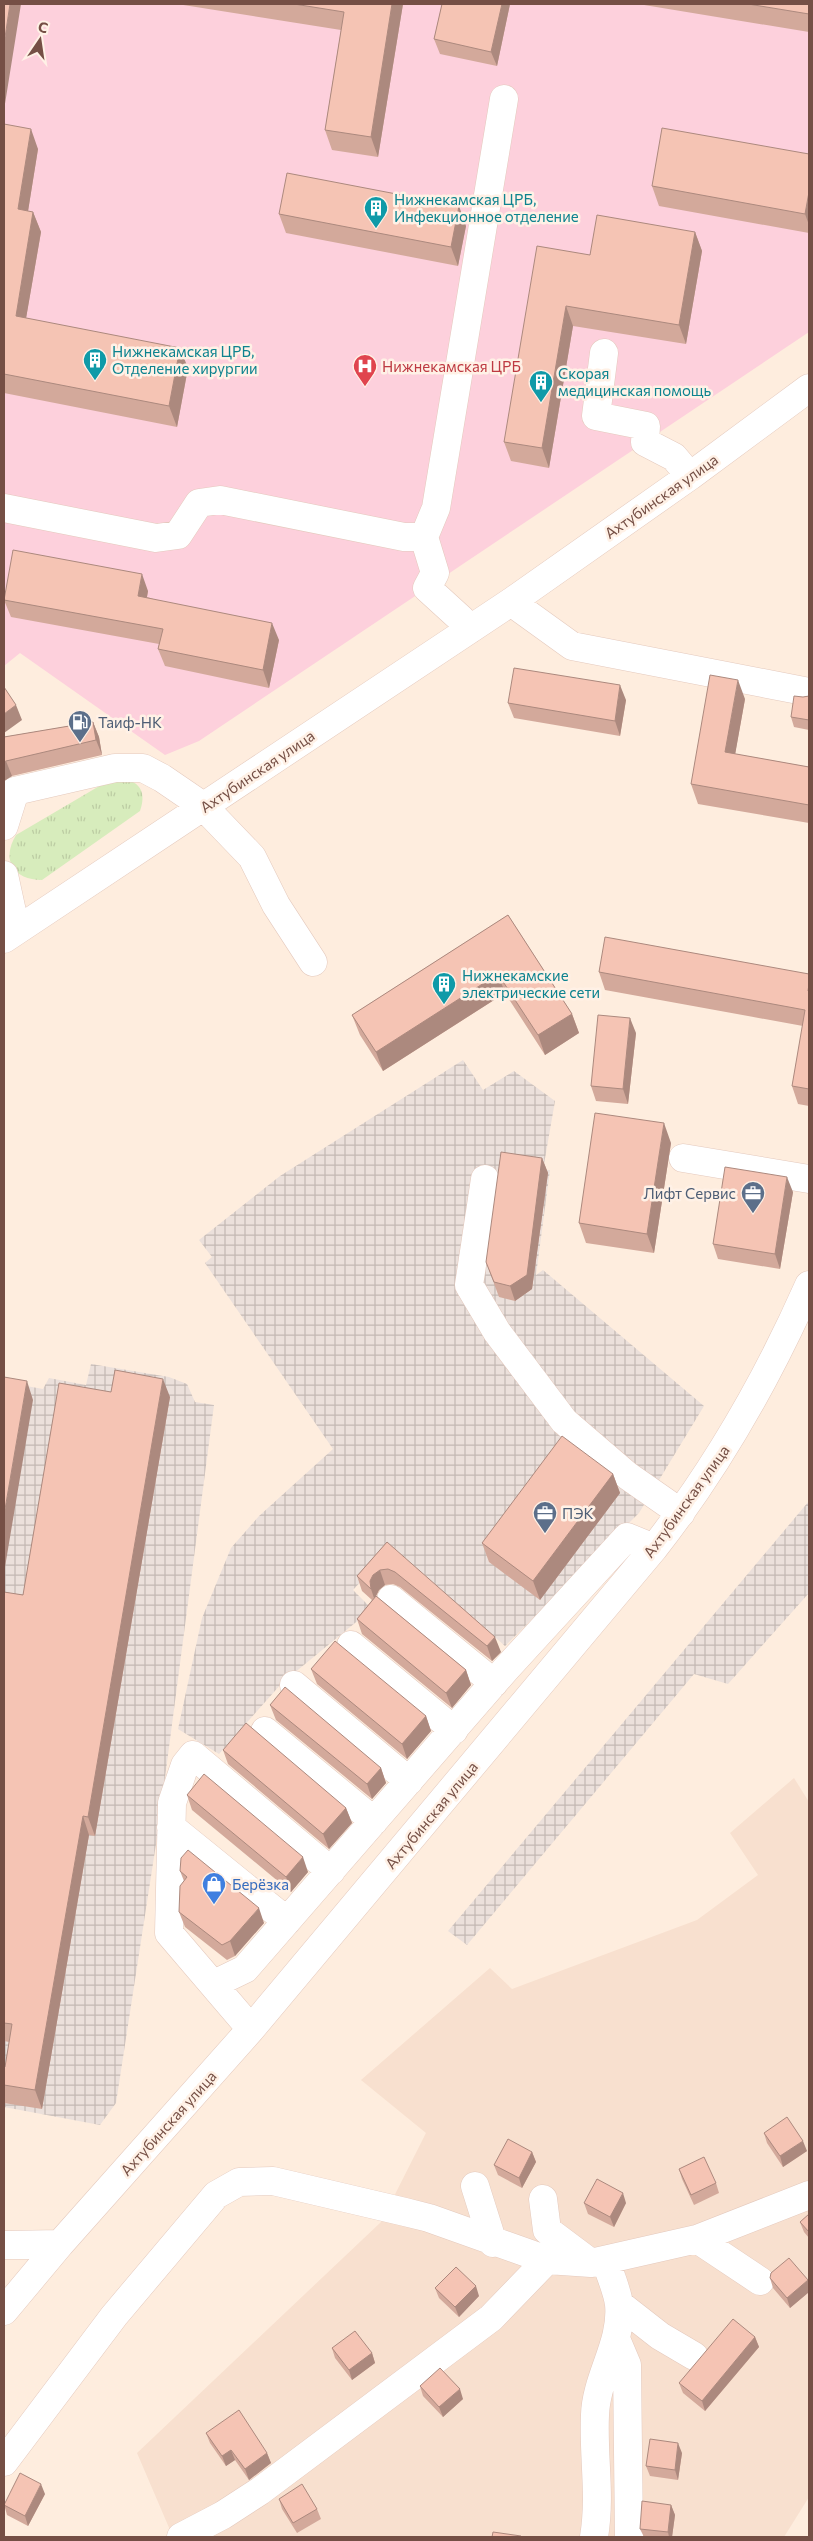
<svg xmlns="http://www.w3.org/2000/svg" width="813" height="2541" font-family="Commissioner,sans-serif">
	<defs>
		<pattern id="industrial-grid" width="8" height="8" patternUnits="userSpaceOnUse" patternTransform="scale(1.25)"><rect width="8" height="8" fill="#ebe0db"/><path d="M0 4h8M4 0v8" fill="none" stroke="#c3b8b3"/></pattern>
		<pattern id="grass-tufts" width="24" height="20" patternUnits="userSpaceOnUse" patternTransform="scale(1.25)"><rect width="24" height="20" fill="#d7ecbc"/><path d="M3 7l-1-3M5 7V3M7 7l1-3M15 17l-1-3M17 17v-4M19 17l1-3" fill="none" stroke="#bccca3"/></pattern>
	</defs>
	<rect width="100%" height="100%" fill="#feedde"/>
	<path fill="#f8e0cf" d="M 794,1778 L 809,1802 L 809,2497 L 784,2537 L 173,2537 L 137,2453 L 381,2222 L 426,2133 L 361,2080 L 490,1968 L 512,1989 L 697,1920 L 758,1875 L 730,1833 Z"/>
	<path fill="url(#industrial-grid)" d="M 463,1060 L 483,1090 L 514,1071 L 555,1101 L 543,1170 L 550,1170 L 536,1275 L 543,1270 L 704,1406 L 639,1513 L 505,1646 L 393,1547 L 353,1590 L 372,1609 L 282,1683 L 219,1754 L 178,1729 L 202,1618 L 231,1548 L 259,1516 L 333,1449 L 205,1263 L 212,1257 L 199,1240 L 280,1176 Z
		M 91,1364 L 169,1377 L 187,1384 L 195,1402 L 214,1405 L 158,1831 L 116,2103 L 100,2125 L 4,2107 L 4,1382 L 43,1389 L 49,1378 L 86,1385 Z
		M 809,1501 L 809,1593 L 728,1684 L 694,1674 L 467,1945 L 448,1931 Z"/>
	<path fill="#fdd0dc" d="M 4,4 L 809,4 L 809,332 L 199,741 L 165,755 L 20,653 L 4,666 Z"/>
	<path fill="url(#grass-tufts)" d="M 113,778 C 136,778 148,788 140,811 L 42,880 C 13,880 1,860 16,835 Z"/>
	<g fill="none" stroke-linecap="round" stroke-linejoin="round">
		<g stroke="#e4c9bd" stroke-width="29">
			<path id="minor" d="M 604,353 L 596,416 L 646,426 L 645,442 L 674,457 L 690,476
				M 4,508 L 156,538 L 178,535 L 199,503 L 220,500 L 404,537 L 424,537 L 436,508 L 504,99
				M 424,537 L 435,573 L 427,588 L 461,619 L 469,630
				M 511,602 L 572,646 L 809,692
				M 4,826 L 15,791 L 115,768 L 143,768 L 162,778 L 203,806 L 252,857 L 276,905 L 313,962
				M 4,875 L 16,930
				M 4,939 L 511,602 L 690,476 L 809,388
				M 683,1158 L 809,1179
				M 485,1179 L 469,1285 L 497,1332 L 564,1421 L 628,1476 L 681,1513
				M 391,1599 L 494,1683
				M 351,1645 L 454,1730
				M 294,1685 L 409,1781
				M 265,1731 L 374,1821
				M 171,1827 L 287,1921
				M 214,1984 L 245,1969 L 505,1670 L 627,1537 L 654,1548
				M 251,2029 L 169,1933 L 172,1803 L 185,1765 L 193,1755 L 331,1871
				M 475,2186 L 493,2243
				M 543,2199 L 547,2230 L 591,2263
				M 697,2239 L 760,2281
				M 4,2245 L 60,2244
				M 619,2304 L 660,2336 L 694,2356
				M 4,2311 L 60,2244 L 251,2029 L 654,1548 C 718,1466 767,1380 809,1285
				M 616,2339 L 627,2365 L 629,2537
				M 4,2462 L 114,2316 L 216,2195 L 239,2182 L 273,2181 L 405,2212 L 429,2218 L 547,2260
				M 181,2537 L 223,2515 L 260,2491 L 491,2318 L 547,2260 L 591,2263 L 697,2239 L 809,2195
				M 594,2537 C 601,2494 593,2458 595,2415 C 596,2377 623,2343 619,2304 C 617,2290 610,2274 605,2260"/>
		</g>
		<use href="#minor" stroke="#fff" stroke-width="28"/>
	</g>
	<path fill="#d3a99b" d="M 177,4 L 403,4 L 378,157 L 332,150 L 325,130 L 341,30 Z
		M 442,4 L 510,4 L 497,66 L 440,54 L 434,39 Z
		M 638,4 L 809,4 L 809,32 Z
		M 4,124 L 38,149 L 28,211 L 33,212 L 41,232 L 26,318 L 188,368 L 177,427 L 4,393 Z
		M 809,154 L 809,233 L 659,206 L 652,186 Z
		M 279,214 L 466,226 L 458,266 L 286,233 Z
		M 695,232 L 702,251 L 686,344 L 573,326 L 549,468 L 511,461 L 504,442 L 590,255 Z
		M 148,591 L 147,597 L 279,640 L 269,688 L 165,666 L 158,649 L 159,644 L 11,617 L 4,600 Z
		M 809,696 L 809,730 L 794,727 L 791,717 L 803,697 Z
		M 745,699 L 735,754 L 809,767 L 809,823 L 698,804 L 691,784 Z
		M 626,700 L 620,736 L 514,718 L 508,703 Z
		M 93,722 L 99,737 L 102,755 L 12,776 L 4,781 L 4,737 Z
		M 508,915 L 572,1014 L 579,1033 L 545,1055 L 505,993 L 383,1071 L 360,1035 L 352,1015 Z
		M 599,972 L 809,974 L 809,1106 L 798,1104 L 792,1086 L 803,1026 L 605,990 Z
		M 636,1033 L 628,1104 L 596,1101 L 591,1086 Z
		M 671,1143 L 654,1253 L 586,1243 L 579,1223 Z
		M 542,1158 L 548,1173 L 532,1289 L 515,1301 L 499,1297 L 486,1262 Z
		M 793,1192 L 780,1269 L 718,1259 L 713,1244 Z
		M 111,1392 L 170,1397 L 95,1836 L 89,1835 L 42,2109 L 4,2103 L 4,2067 L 5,2067 L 9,2042 L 4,2041 L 4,1592 L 23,1595 Z
		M 613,1474 L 620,1493 L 540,1600 L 489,1562 L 482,1543 Z
		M 387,1542 L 501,1652 L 492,1661 L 400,1587 L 393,1584 L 385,1585 L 379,1590 L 376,1596 L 466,1670 L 471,1685 L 452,1708 L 362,1634 L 357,1619 L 372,1600 L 362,1591 L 357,1576 Z
		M 311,1669 L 426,1716 L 431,1731 L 407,1759 L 317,1684 Z
		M 270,1705 L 381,1768 L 386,1783 L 372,1799 L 276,1720 Z
		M 223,1750 L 346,1808 L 352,1823 L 329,1849 L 228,1764 Z
		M 187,1795 L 308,1872 L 291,1892 L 192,1810 Z
		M 180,1871 L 264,1923 L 235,1956 L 227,1960 L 185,1927 L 179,1912 L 184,1881 Z
		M 764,2133 L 807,2151 L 783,2167 L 767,2143 Z
		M 532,2152 L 536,2162 L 522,2188 L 498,2175 L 494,2165 Z
		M 679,2169 L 716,2183 L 719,2193 L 694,2205 L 682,2179 Z
		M 584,2203 L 626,2203 L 614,2227 L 588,2214 Z
		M 809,2214 L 809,2238 L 804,2232 L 800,2222 Z
		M 770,2278 L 808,2280 L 809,2284 L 809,2292 L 790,2308 L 773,2288 Z
		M 435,2288 L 479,2296 L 459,2317 L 439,2298 Z
		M 755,2337 L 759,2347 L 705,2411 L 683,2393 L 679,2383 Z
		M 332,2348 L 372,2353 L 375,2363 L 352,2380 L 335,2358 Z
		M 420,2386 L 463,2399 L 443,2417 L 423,2396 Z
		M 206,2433 L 267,2453 L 271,2463 L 249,2480 L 235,2460 L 226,2466 L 210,2443 Z
		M 682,2453 L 678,2480 L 650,2476 L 646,2466 Z
		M 45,2494 L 28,2526 L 7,2515 L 4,2504 Z
		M 279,2499 L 317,2509 L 321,2519 L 297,2533 L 282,2509 Z
		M 671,2505 L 675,2515 L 672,2537 L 644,2537 L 640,2529 Z"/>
	<path fill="#ac897e" d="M 10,4 L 21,4 L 4,110 L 4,44 Z
		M 392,4 L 403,4 L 378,157 L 371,137 Z
		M 502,4 L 510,4 L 497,66 L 491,52 Z
		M 31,129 L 38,149 L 25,230 L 18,209 Z
		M 809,192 L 809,225 L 805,214 Z
		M 459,206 L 466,226 L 458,266 L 451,247 Z
		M 33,212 L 41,232 L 23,336 L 16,316 Z
		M 695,232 L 702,251 L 686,344 L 679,325 Z
		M 566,306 L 573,326 L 549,468 L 542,448 Z
		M 180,348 L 188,368 L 177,427 L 169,406 Z
		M 142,574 L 148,591 L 144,613 L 138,596 Z
		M 272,623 L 279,640 L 269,688 L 263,670 Z
		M 738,680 L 745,699 L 732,772 L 725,752 Z
		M 620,685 L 626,700 L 620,736 L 615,721 Z
		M 16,705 L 22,720 L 4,733 L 4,714 Z
		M 93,722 L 99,737 L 102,755 L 96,740 Z
		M 6,761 L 12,776 L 4,781 L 4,762 Z
		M 498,974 L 505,993 L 383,1071 L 376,1052 Z
		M 572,1014 L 579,1033 L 545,1055 L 538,1035 Z
		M 630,1018 L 636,1033 L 628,1104 L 623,1089 Z
		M 664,1123 L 671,1143 L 654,1253 L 647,1234 Z
		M 542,1158 L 548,1173 L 532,1289 L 515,1301 L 510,1286 Z
		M 787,1177 L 793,1192 L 780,1269 L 775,1254 Z
		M 163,1379 L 170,1397 L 95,1836 L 88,1817 Z
		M 27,1381 L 33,1400 L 4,1573 L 4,1515 Z
		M 613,1474 L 620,1493 L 540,1600 L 533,1581 Z
		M 380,1570 L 385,1585 L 379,1590 L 376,1596 L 376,1604 L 371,1589 L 370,1581 L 373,1575 Z
		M 495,1637 L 501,1652 L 492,1661 L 487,1646 Z
		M 466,1670 L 471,1685 L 452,1708 L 446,1693 Z
		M 426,1716 L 431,1731 L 407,1759 L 402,1744 Z
		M 381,1768 L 386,1783 L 372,1799 L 367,1784 Z
		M 346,1808 L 352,1823 L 329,1849 L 323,1834 Z
		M 83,1816 L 89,1835 L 42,2109 L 35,2090 Z
		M 303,1857 L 308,1872 L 291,1892 L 286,1877 Z
		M 259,1908 L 264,1923 L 235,1956 L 230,1941 Z
		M 803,2141 L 807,2151 L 783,2167 L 780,2156 Z
		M 532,2152 L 536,2162 L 522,2188 L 519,2178 Z
		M 623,2193 L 626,2203 L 614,2227 L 610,2217 Z
		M 808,2280 L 809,2284 L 809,2292 L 790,2308 L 787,2298 Z
		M 476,2286 L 479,2296 L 459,2317 L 455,2307 Z
		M 755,2337 L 759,2347 L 705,2411 L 702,2401 Z
		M 372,2353 L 375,2363 L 352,2380 L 349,2370 Z
		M 460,2389 L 463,2399 L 443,2417 L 439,2407 Z
		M 678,2443 L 682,2453 L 678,2480 L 675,2470 Z
		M 231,2450 L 235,2460 L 226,2466 L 222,2456 Z
		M 267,2453 L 271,2463 L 249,2480 L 245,2469 Z
		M 41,2484 L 45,2494 L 28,2526 L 25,2516 Z
		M 671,2505 L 675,2515 L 672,2537 L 669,2537 L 668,2532 Z"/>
	<path fill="#f5c4b4" stroke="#ac897e" d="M 4,4 L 10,4 L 4,44 Z
		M 294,4 L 392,4 L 371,137 L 325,130 L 344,12 Z
		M 442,4 L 502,4 L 491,52 L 434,39 Z
		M 748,4 L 809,4 L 809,14 Z
		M 4,124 L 31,129 L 18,209 L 33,212 L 16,316 L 180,348 L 169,406 L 4,374 Z
		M 662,128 L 809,154 L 809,192 L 805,214 L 652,186 Z
		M 287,173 L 459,206 L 451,247 L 279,214 Z
		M 597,215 L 695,232 L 679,325 L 566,306 L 542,448 L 504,442 L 537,246 L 590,255 Z
		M 13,550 L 142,574 L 138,596 L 272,623 L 263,670 L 158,649 L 163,629 L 4,600 Z
		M 514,668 L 620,685 L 615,721 L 508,703 Z
		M 710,675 L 738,680 L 725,752 L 809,767 L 809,805 L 691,784 Z
		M 4,687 L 16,705 L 4,714 Z
		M 794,696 L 803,697 L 809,696 L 809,720 L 791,717 Z
		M 93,722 L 96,740 L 6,761 L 4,762 L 4,737 Z
		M 508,915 L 572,1014 L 538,1035 L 498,974 L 376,1052 L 352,1015 Z
		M 605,937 L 809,974 L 809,984 L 808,991 L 809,991 L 809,1089 L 792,1086 L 805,1010 L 599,972 Z
		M 598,1015 L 630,1018 L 623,1089 L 591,1086 Z
		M 595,1113 L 664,1123 L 647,1234 L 579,1223 Z
		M 501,1152 L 542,1158 L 527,1275 L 510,1286 L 494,1282 L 486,1262 Z
		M 725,1167 L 787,1177 L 775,1254 L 713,1244 Z
		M 115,1370 L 163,1379 L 88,1817 L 83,1816 L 35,2090 L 4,2085 L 4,2067 L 5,2067 L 12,2024 L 4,2023 L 4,1592 L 23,1595 L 59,1383 L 111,1392 Z
		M 4,1377 L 27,1381 L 4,1515 Z
		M 562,1436 L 613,1474 L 533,1581 L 482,1543 Z
		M 387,1542 L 495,1637 L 487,1646 L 395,1572 L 388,1569 L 380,1570 L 373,1575 L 370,1581 L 371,1589 L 357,1576 Z
		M 376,1596 L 466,1670 L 446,1693 L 357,1619 Z
		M 335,1641 L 426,1716 L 402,1744 L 311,1669 Z
		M 285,1687 L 381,1768 L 367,1784 L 270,1705 Z
		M 246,1723 L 346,1808 L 323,1834 L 223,1750 Z
		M 204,1774 L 303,1857 L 286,1877 L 187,1795 Z
		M 188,1850 L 259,1908 L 230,1941 L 222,1945 L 179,1912 L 180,1886 L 187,1877 L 180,1871 L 181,1858 Z
		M 787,2117 L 803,2141 L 780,2156 L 764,2133 Z
		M 508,2139 L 532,2152 L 519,2178 L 494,2165 Z
		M 704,2157 L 716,2183 L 691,2195 L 679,2169 Z
		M 597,2179 L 623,2193 L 610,2217 L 584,2203 Z
		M 809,2214 L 809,2232 L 800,2222 Z
		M 789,2258 L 808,2280 L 787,2298 L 770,2278 L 771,2273 Z
		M 456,2267 L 476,2286 L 455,2307 L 435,2288 Z
		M 733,2319 L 755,2337 L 702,2401 L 679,2383 Z
		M 355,2331 L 372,2353 L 349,2370 L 332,2348 Z
		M 440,2368 L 460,2389 L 439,2407 L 420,2386 Z
		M 239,2410 L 267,2453 L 245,2469 L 231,2450 L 222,2456 L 206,2433 Z
		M 650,2439 L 678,2443 L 675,2470 L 646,2466 Z
		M 20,2473 L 41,2484 L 25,2516 L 4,2505 Z
		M 302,2484 L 317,2509 L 293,2523 L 279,2499 Z
		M 642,2501 L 671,2505 L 668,2532 L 640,2529 Z
		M 493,2532 L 521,2536 L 521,2537 L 492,2537 Z"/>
	<defs>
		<g id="building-pin" transform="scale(1.25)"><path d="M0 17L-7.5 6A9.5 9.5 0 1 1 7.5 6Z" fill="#0f9aa8" stroke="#fff1e6"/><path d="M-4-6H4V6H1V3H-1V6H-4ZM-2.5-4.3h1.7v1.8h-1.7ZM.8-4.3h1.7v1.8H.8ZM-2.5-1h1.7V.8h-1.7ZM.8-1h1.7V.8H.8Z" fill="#fff"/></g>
		<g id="hospital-pin" transform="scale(1.25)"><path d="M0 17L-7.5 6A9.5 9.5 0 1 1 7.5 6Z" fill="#e0444e" stroke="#fff1e6"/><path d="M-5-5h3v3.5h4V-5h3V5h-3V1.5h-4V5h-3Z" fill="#fff"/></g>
		<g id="fuel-pin" transform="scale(1.25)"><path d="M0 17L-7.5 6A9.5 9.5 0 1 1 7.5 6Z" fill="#5c6f8a" stroke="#fff1e6"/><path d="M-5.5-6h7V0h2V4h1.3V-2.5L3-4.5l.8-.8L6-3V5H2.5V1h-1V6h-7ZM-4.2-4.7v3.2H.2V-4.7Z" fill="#fff"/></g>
		<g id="office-pin" transform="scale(1.25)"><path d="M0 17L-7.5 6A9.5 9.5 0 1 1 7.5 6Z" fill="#5c6f8a" stroke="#fff1e6"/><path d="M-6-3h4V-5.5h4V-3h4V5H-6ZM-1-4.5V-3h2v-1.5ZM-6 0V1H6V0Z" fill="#fff"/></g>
		<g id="shop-pin" transform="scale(1.25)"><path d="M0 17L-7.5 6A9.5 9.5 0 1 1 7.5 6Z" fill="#3f7fe0" stroke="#fff1e6"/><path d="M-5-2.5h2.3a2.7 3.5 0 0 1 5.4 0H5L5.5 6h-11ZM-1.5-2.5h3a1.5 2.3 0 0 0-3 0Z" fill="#fff"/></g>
	</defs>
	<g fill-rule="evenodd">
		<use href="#building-pin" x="376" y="208"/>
		<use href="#building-pin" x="95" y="360"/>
		<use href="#hospital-pin" x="365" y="366"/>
		<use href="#building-pin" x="541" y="382"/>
		<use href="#fuel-pin" x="80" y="722"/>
		<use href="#building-pin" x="444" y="984"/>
		<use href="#office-pin" x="753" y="1193"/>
		<use href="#office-pin" x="545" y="1513"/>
		<use href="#shop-pin" x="214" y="1884"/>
	</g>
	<g text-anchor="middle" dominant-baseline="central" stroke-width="5" stroke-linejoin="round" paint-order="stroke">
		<g font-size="15" fill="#0d838f" stroke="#fff1e6" text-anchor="start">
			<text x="394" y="199">Нижнекамская ЦРБ,<tspan x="394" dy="17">Инфекционное отделение</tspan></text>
			<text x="112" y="351">Нижнекамская ЦРБ,<tspan x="112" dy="17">Отделение хирургии</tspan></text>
			<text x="558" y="373">Скорая<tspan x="558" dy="17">медицинская помощь</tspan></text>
			<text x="462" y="975">Нижнекамские<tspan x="462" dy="17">электрические сети</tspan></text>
		</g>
		<g font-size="15" fill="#be3a42" stroke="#fff1e6" text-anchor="start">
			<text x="382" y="366">Нижнекамская ЦРБ</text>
		</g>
		<g font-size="15" fill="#754f45" stroke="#fff1e6">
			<text transform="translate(661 496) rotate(-35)">Ахтубинская улица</text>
			<text transform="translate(257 771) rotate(-34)">Ахтубинская улица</text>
			<text transform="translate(686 1501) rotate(-54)">Ахтубинская улица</text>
			<text transform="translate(431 1815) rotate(-50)">Ахтубинская улица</text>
			<text transform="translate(168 2123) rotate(-48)">Ахтубинская улица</text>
		</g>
		<g font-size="15" fill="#4e5e75" stroke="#fff1e6" text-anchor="start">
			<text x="98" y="722">Таиф-НК</text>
			<text x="736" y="1193" text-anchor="end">Лифт Сервис</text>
			<text x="562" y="1513">ПЭК</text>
		</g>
		<g font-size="15" fill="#366cbe" stroke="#fff1e6" text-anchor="start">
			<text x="232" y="1884">Берёзка</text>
		</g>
	</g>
	<rect width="813" height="2541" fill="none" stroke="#754f45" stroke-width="10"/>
	<g transform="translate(40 40) rotate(13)" stroke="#fff1e6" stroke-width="4" paint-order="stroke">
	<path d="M0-4L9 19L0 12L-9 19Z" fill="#754f45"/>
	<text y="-8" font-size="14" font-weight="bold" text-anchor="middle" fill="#754f45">С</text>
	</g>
</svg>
